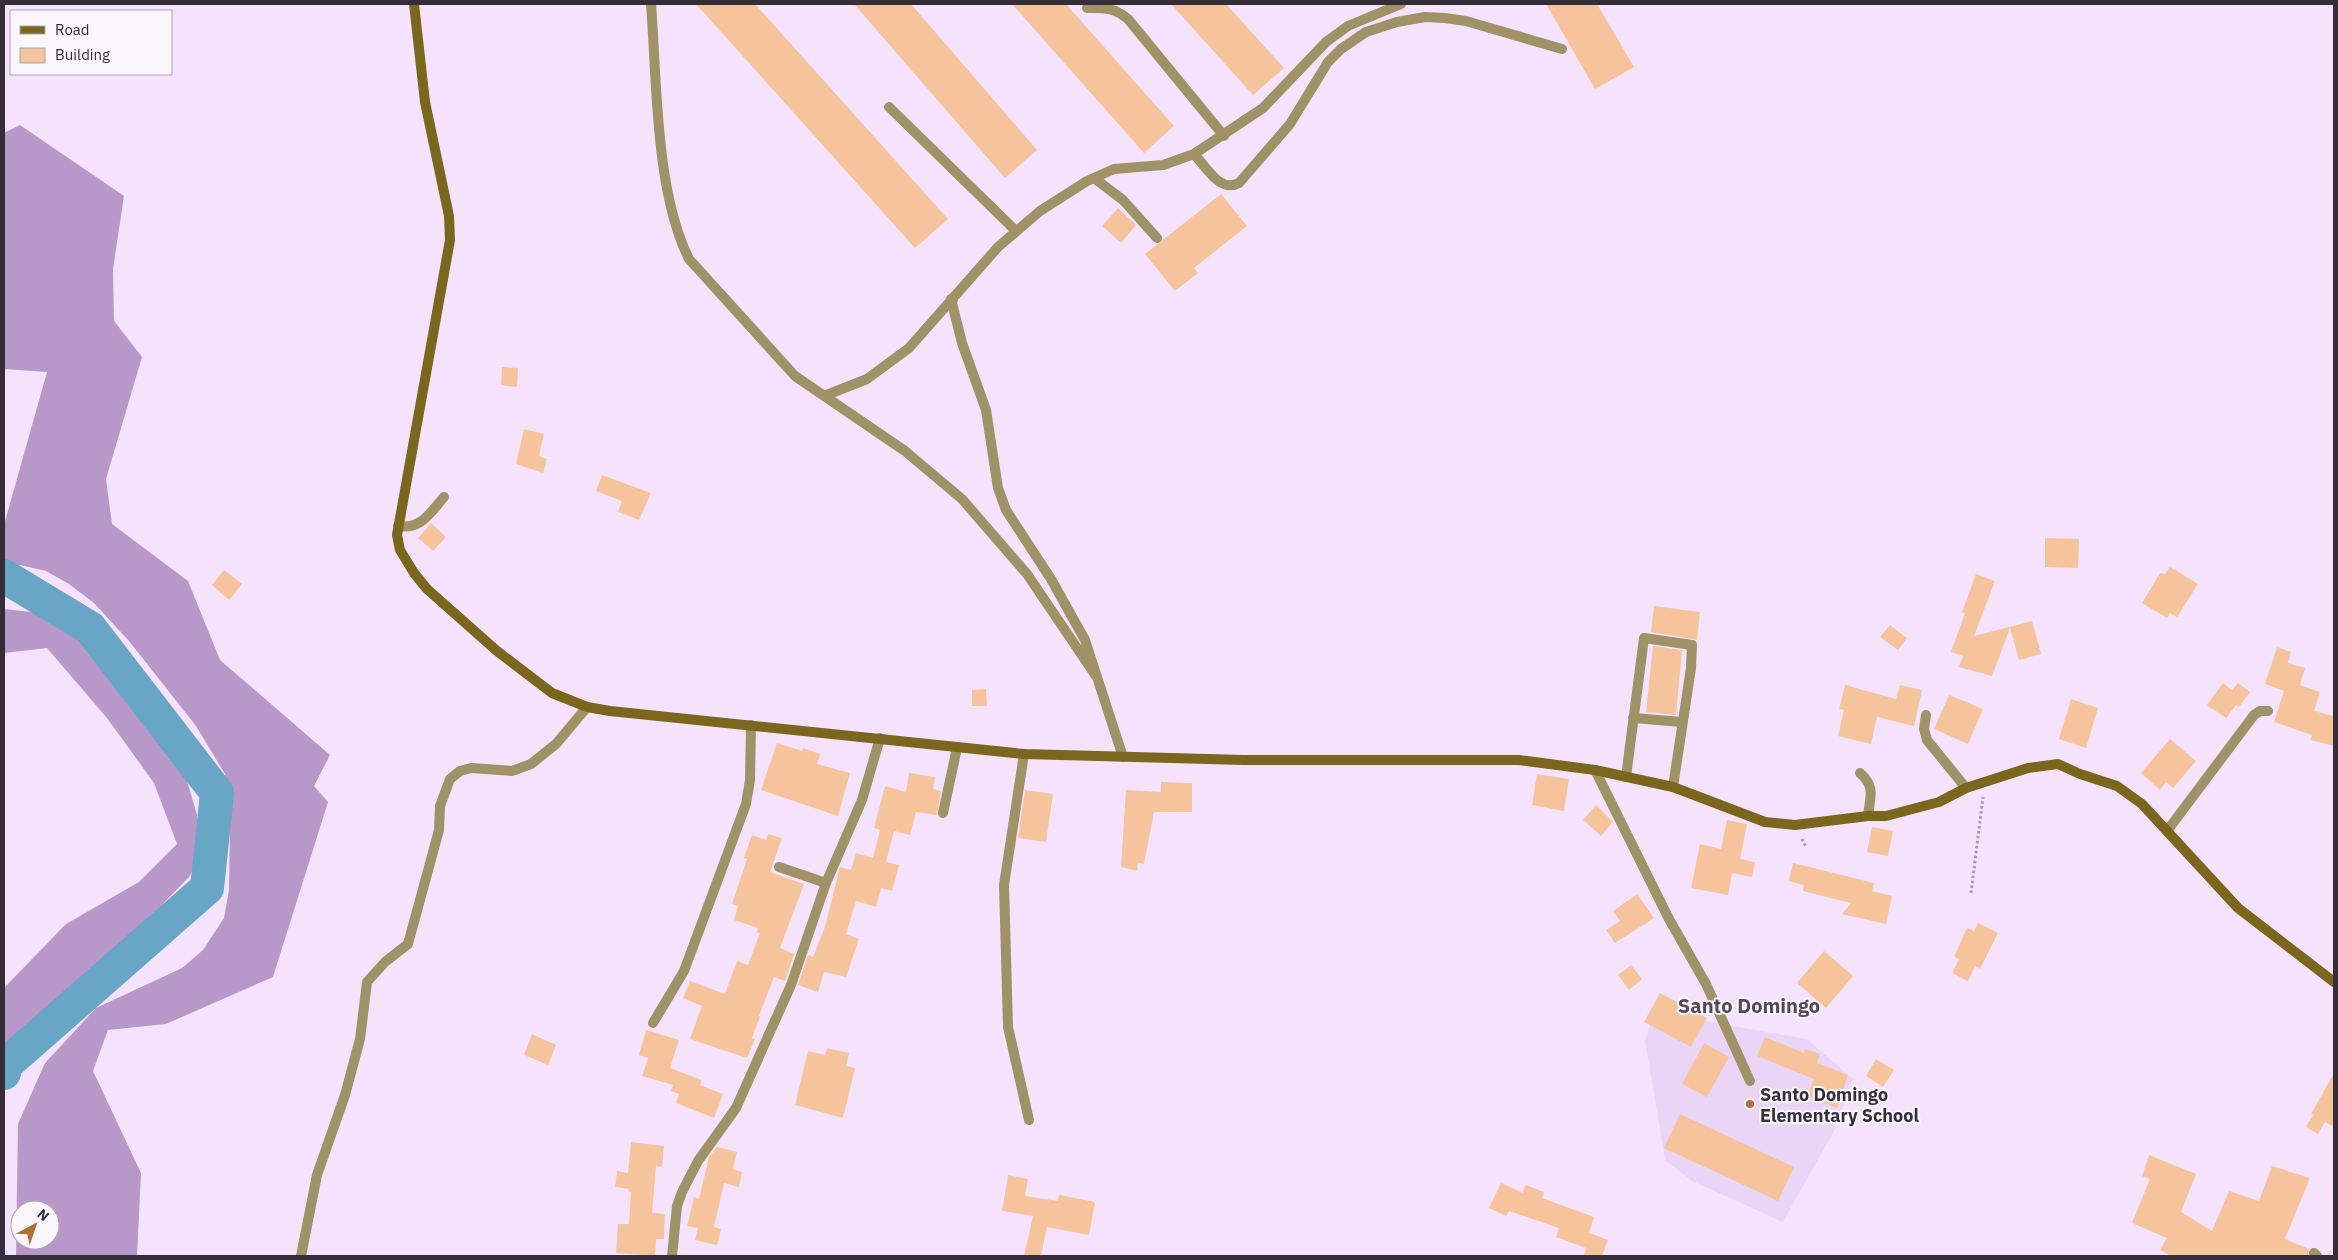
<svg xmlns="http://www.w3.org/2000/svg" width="2338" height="1260" font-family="'IBM Plex Sans',sans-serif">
	<rect width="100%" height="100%" fill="#f5e3fe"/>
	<path fill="#ebd5f6" d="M 1654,1012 L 1807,1039 L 1853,1079 L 1835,1129 L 1783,1222 L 1692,1181 L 1665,1160 L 1645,1041 Z"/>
	<path fill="#b898c9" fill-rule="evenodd" d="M 20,125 L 124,196 L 113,269 L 114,321 L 142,357 L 106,479 L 112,524 L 188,581 L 220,660 L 330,755 L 314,786 L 328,802 L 273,977 L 166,1024 L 108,1030 L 93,1071 L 141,1173 L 137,1256 L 16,1256 L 18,1124 L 45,1063 L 96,1008 L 182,968 L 203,950 L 224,918 L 229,890 L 230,825 L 225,774 L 196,726 L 129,641 L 94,603 L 69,584 L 46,571 L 20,565 L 4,568 L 4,525 L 47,372 L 4,369 L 4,133 ZM 20,1210 L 50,1210 L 50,1240 L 20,1240 Z
		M 4,609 L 31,612 L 58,620 L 87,645 L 185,774 L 197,815 L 198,861 L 189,877 L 157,910 L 4,1047 L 4,988 L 66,924 L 139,882 L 177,844 L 154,783 L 107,718 L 47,648 L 4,653 Z"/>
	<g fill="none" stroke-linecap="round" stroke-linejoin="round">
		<path stroke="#69a5c4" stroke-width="34" d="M 4,576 L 90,628 L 217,793 L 207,888 L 4,1066 L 4,1073"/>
	</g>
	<path fill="#f5c49c" d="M 696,4 L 755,4 L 948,219 L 915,248 Z
		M 854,4 L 911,4 L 1037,150 L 1005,178 Z
		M 1012,4 L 1066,4 L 1174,126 L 1144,153 Z
		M 1171,4 L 1226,4 L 1284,68 L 1253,95 Z
		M 1546,4 L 1597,4 L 1634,67 L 1595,89 Z
		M 1221,194 L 1247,226 L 1194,268 L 1198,273 L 1175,291 L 1145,254 Z
		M 1118,208 L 1136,225 L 1121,243 L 1102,226 Z
		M 502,367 L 518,368 L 517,387 L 501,385 Z
		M 524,429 L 544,434 L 539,456 L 547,459 L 543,473 L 516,464 Z
		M 602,475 L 651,493 L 639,520 L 618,512 L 622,501 L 596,491 Z
		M 431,523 L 446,537 L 433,551 L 418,538 Z
		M 2045,538 L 2079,539 L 2078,568 L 2045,567 Z
		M 2170,567 L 2198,584 L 2177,617 L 2170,613 L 2167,618 L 2142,603 L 2160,573 L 2165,574 Z
		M 224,570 L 242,584 L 229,600 L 212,585 Z
		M 1976,574 L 1995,581 L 1974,636 L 2032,621 L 2041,654 L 2019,660 L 2010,628 L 1992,676 L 1959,667 L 1963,656 L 1951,652 L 1965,613 L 1962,612 Z
		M 1654,606 L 1700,612 L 1697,640 L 1651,632 Z
		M 1890,625 L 1907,638 L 1898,650 L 1880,637 Z
		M 1653,646 L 1682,650 L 1676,715 L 1646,712 Z
		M 2277,647 L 2291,652 L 2288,663 L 2305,668 L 2300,685 L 2320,692 L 2314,711 L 2334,716 L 2334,746 L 2311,740 L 2312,735 L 2274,722 L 2284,691 L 2265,684 Z
		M 2223,683 L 2232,690 L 2238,683 L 2250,692 L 2239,707 L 2236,705 L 2226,718 L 2207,705 Z
		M 1845,685 L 1896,699 L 1900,685 L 1922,690 L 1914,726 L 1877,717 L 1871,744 L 1838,736 L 1844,710 L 1839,709 Z
		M 986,689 L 987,706 L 972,706 L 972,690 Z
		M 1949,695 L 1983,709 L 1968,744 L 1934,729 Z
		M 2071,699 L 2098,708 L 2086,748 L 2059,739 Z
		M 2170,739 L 2196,761 L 2173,788 L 2166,782 L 2160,790 L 2141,773 Z
		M 777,743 L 802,751 L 803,748 L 820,754 L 817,764 L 850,773 L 838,816 L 761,790 Z
		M 909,773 L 935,777 L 933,789 L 941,791 L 937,815 L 916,812 L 910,835 L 894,831 L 886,862 L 899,865 L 892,891 L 881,888 L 876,907 L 856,901 L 846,934 L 859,939 L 846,977 L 824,972 L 818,992 L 798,985 L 808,955 L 813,957 L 825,927 L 840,867 L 851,870 L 856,853 L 873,858 L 880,830 L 874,828 L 885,786 L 906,792 Z
		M 1537,774 L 1569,779 L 1564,811 L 1532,805 Z
		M 1161,782 L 1192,783 L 1192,812 L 1154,812 L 1144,864 L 1138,863 L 1137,871 L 1121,867 L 1126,790 L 1161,792 Z
		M 1025,790 L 1053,794 L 1046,842 L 1018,838 Z
		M 1596,805 L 1613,822 L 1601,836 L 1583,820 Z
		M 1727,820 L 1747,824 L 1740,859 L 1755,862 L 1752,877 L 1732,873 L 1728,895 L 1691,888 L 1700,844 L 1721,849 Z
		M 1872,827 L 1893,831 L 1888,856 L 1867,852 Z
		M 768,834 L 782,838 L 770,872 L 804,884 L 780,948 L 794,954 L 785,981 L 774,977 L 759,1016 L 760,1017 L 752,1038 L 755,1039 L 747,1058 L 690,1039 L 702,1006 L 683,998 L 690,981 L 725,994 L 737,961 L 748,965 L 760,933 L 757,932 L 758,928 L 734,920 L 738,906 L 732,904 L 747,859 L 744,858 L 752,835 L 766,840 Z
		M 1793,863 L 1874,883 L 1872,891 L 1892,896 L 1886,924 L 1842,914 L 1851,903 L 1803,891 L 1804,885 L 1789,881 Z
		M 1637,894 L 1654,918 L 1615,943 L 1606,930 L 1620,921 L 1613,911 Z
		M 1978,923 L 1998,933 L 1980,969 L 1975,966 L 1968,981 L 1952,973 L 1959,959 L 1954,957 L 1967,928 L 1974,931 Z
		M 1824,951 L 1853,976 L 1826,1008 L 1797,983 Z
		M 1631,965 L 1642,979 L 1629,990 L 1618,975 Z
		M 1660,993 L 1707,1018 L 1691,1047 L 1644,1022 Z
		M 646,1030 L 679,1040 L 670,1068 L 702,1080 L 700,1085 L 723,1094 L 714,1118 L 676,1103 L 679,1094 L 671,1091 L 673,1085 L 642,1076 L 648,1058 L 639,1055 Z
		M 532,1034 L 556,1045 L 548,1065 L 524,1055 Z
		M 1765,1037 L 1804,1053 L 1805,1049 L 1820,1054 L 1817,1063 L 1848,1075 L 1837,1108 L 1807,1096 L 1814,1079 L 1757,1056 Z
		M 1704,1043 L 1729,1057 L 1707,1097 L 1682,1084 Z
		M 827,1048 L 849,1053 L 846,1066 L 855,1068 L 843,1118 L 795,1105 L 808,1051 L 825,1055 Z
		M 1876,1059 L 1894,1070 L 1883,1087 L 1866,1076 Z
		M 2334,1073 L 2334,1127 L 2325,1122 L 2318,1134 L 2306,1127 L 2313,1115 L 2311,1114 Z
		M 1680,1114 L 1794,1167 L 1778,1201 L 1664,1148 Z
		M 631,1142 L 664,1146 L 662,1167 L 656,1166 L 652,1213 L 665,1214 L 664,1239 L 656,1239 L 655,1256 L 616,1253 L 618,1224 L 629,1224 L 631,1192 L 628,1191 L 629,1189 L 615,1187 L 617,1171 L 628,1173 Z
		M 717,1147 L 737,1152 L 733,1169 L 742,1172 L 739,1187 L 724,1183 L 714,1227 L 721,1229 L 717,1245 L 695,1240 L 698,1228 L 687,1226 L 694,1197 L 699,1199 L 709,1157 Z
		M 2149,1155 L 2196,1174 L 2181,1212 L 2212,1231 L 2229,1191 L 2259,1201 L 2272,1166 L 2310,1178 L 2285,1239 L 2309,1249 L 2308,1256 L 2171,1256 L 2160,1250 L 2167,1238 L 2132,1223 L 2150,1179 L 2142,1176 Z
		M 1008,1175 L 1028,1179 L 1025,1196 L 1058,1201 L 1059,1195 L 1095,1202 L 1089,1235 L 1047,1227 L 1041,1256 L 1024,1256 L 1033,1216 L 1002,1211 Z
		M 1501,1183 L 1523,1193 L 1525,1185 L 1544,1192 L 1542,1198 L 1594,1217 L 1589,1233 L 1608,1240 L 1602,1256 L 1584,1256 L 1586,1248 L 1556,1237 L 1559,1228 L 1509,1211 L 1506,1216 L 1489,1208 Z"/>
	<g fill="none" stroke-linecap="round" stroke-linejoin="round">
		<path stroke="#a79aae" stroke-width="3" stroke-dasharray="2.5 2.5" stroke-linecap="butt" d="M 1802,839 L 1806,847
			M 1971,893 L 1983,797"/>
		<path stroke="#9f9266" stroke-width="10" d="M 651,4 C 657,80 655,191 689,259 L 795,376 L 905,451 L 962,499 L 1027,574 L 1096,676
			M 1087,8 C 1104,8 1114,7 1128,19 L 1224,136
			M 889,107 L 1016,231
			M 1194,154 C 1207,168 1220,193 1239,183 L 1290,124 L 1328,62 L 1341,49 L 1366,32 L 1397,22 L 1425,17 L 1445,18 L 1466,21 L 1562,49
			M 1094,178 L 1123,200 L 1157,238
			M 953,300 L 951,299 L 962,343 L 986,410 L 998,488 L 1006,510 L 1051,579 L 1085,640 L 1123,757
			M 824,396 L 867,379 L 909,348 L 998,247 L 1040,211 L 1087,181 L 1114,169 L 1163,165 L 1194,154 L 1263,108 L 1326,42 L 1348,26 L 1401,4
			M 398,526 C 421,530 430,513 444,497
			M 1633,718 L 1682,722
			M 1860,773 C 1876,787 1870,797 1868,816
			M 1626,777 L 1644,638 L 1692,645 L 1691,668 L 1673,787
			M 943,813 L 957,748
			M 2167,831 L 2254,715 L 2260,711 L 2268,711
			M 779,867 L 826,883
			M 2314,1253 L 2317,1256"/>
		<path stroke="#9f9266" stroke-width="10" d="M 1926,715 L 1924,729 L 1927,740 L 1966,788
			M 1024,754 L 1004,885 L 1008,1027 L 1029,1120
			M 1595,770 L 1669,919 L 1706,984 L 1750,1081
			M 653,1023 L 684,971 L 746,804 L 750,780 L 751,725
			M 301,1256 L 317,1175 L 345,1095 L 360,1039 L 367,982 L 385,962 L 408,944 L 439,830 L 440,806 L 450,779 L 460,771 L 471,768 L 512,771 L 531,764 L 556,744 L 587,707
			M 672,1256 L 677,1206 L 682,1192 L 698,1161 L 736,1108 L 791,985 L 826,883 L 862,800 L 880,738"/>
		<path stroke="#7a671d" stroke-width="10" d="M 414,4 L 425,102 L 449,216 L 450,240 L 397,535 L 400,550 L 414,573 L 427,589 L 497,651 L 552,693 L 587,707 L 610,711 L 1024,754 L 1244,760 L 1519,760 L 1595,770 L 1673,787 L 1765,822 L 1795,825 L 1868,816 L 1886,816 L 1939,802 L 1966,788 L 2028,768 L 2058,764 L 2080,774 L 2117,786 L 2142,804 L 2238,908 L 2334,982"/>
	</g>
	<circle fill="#ae7035" stroke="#faf7fc" stroke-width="2" cx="1750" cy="1104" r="5"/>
	<g text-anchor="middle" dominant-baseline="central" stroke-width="4" stroke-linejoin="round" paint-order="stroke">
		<g font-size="18" font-weight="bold" fill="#352e39" stroke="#faf7fc" text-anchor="start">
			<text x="1760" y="1094">Santo Domingo<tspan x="1760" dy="21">Elementary School</tspan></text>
		</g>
		<g font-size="20" font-weight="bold" fill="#55475d" stroke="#faf7fc">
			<text x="1749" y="1005">Santo Domingo</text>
		</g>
	</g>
	<rect width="2338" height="1260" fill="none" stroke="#352e39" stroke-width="10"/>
	<rect x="10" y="10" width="162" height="65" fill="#faf7fc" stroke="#aba7ae"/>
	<rect x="20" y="26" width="25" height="8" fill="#7a671d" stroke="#aba7ae"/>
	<text x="55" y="35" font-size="15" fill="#352e39">Road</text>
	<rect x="20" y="48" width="25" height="15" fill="#f5c49c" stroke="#aba7ae"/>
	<text x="55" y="60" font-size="15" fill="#352e39">Building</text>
	<g transform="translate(35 1225) rotate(40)"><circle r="24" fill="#faf7fc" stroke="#aba7ae"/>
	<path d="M0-4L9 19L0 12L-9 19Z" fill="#ae7035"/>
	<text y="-8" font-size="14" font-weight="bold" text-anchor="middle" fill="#352e39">N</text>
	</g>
</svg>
